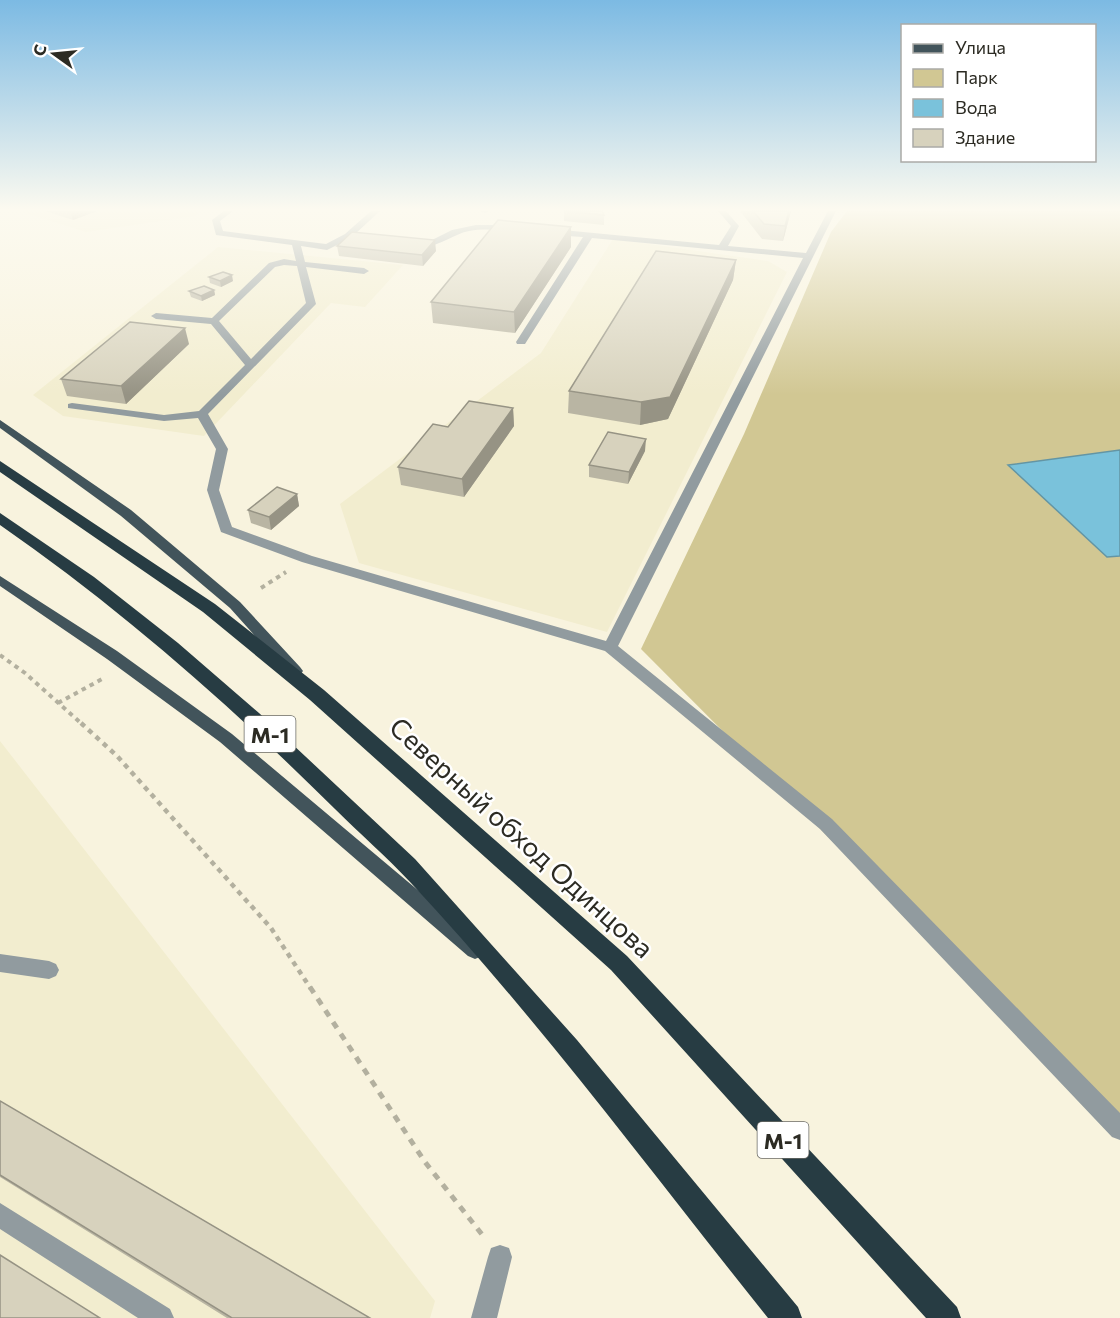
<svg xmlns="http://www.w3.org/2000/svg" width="1120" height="1318" font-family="Commissioner,sans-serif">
	<rect width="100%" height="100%" fill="#f8f3de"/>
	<path fill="#f2edcf" d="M 19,211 L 202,211 L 195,216 L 86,232 Z
		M 613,239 L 768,261 L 787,272 L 607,632 L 359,563 L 340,504 L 541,353 Z
		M 218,247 L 403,265 L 365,307 L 331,303 L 204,436 L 63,416 L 33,395 Z
		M 0,741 L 435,1301 L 430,1318 L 0,1318 Z"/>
	<path fill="#d1c793" d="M 847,211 L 1120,211 L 1120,450 L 1009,465 L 1107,557 L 1120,556 L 1120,1130 L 641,649 L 744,434 L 831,232 Z"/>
	<path fill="#7ac2db" stroke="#6395a4" stroke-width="1.5" d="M 1120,450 L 1120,556 L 1107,557 L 1008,465 Z"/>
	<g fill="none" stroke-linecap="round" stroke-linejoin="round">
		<path stroke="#b3b09f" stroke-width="4" stroke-dasharray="4.5 4.5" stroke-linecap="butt" d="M 261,588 L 286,572
			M 0,655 L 25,673 L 83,725
			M 58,703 L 104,678"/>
		<path stroke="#b3b09f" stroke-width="4.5" stroke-dasharray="5 5" stroke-linecap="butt" d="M 81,723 L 117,756 L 271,928 L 311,989"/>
		<path stroke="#b3b09f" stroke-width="5" stroke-dasharray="7 7" stroke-linecap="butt" d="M 310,987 L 425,1162 L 484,1237"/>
		<path fill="#919b9f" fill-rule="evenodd" d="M 224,211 L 233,211 L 220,221 L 223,231 L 326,244 L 345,234 L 371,211 L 380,211 L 355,234 L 367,236 L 367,240 L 349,239 L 327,250 L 301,246 L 305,262 L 364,268 L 369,271 L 364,274 L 306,267 L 316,304 L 208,414 L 228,449 L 219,490 L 232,527 L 312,556 L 606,641 L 803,258 L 592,238 L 525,344 L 517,344 L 516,342 L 583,237 L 552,235 L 548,232 L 552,229 L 719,245 L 731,226 L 718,211 L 726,211 L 739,226 L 728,246 L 806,253 L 828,211 L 836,211 L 618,646 L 832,819 L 1120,1113 L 1120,1140 L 1112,1137 L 820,829 L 605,651 L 302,562 L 221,532 L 207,490 L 216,449 L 198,418 L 164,421 L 68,408 L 68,404 L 72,403 L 164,415 L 199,411 L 245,365 L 211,324 L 156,319 L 151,316 L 156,313 L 212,318 L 269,263 L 284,259 L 296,261 L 292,245 L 216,235 L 212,220 ZM 284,265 L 297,266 L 306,303 L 251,359 L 219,321 L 275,267 Z
			M 480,211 L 489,211 L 485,213 Z
			M 476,225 L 513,225 L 517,228 L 513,231 C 499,230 484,228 469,231 C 451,234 430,255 411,243 L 415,240 L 432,240 L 452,230 Z
			M 0,954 L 49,961 L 56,964 L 59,970 L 56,976 L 49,979 L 0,972 Z
			M 0,1203 L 170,1309 L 174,1318 L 138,1318 L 0,1229 Z
			M 500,1245 L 509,1248 L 512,1257 L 497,1318 L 471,1318 L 488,1257 L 491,1248 Z"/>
		<path fill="#42545b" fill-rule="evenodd" d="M 0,420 L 131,510 L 240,602 L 300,667 L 303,671 L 300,675 L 290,675 L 230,608 L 121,516 L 0,428 Z
			M 0,576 L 117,651 L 232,734 L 482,944 L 485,950 L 482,956 L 475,959 L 468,956 L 220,742 L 107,659 L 0,586 Z"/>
		<path fill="#273c43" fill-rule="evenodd" d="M 0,461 L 215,604 L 324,690 L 627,956 L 957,1307 L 961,1318 L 926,1318 L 611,970 L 310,700 L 203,612 L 0,472 Z
			M 0,513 L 94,577 L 178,643 L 259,713 L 415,859 L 577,1040 L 798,1307 L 802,1318 L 768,1318 C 651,1172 539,1020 411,883 C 387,857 360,834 335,809 C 231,706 121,609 0,525 Z"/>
	</g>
	<path fill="#b9b5a3" d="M 45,211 L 97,211 L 73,220 Z
		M 564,211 L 604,215 L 604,225 L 564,221 Z
		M 740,211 L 791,211 L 783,241 L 762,239 Z
		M 337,246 L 436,251 L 423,266 L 339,256 Z
		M 571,247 L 515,333 L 433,323 L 431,302 Z
		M 736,260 L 733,280 L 668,419 L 640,425 L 568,413 L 569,391 Z
		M 209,277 L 233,281 L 221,287 L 210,283 Z
		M 214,290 L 215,295 L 202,301 L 191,297 L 189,291 Z
		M 189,344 L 126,404 L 67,396 L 61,379 Z
		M 513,408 L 514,426 L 464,497 L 401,485 L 398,467 L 448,427 Z
		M 645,451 L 628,484 L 589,477 L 589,465 Z
		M 297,494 L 299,506 L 271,530 L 251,523 L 248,510 Z
		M 0,1101 L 370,1318 L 227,1318 L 0,1177 Z"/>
	<path fill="#969384" d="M 70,211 L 97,211 L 73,220 Z
		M 789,211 L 791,211 L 783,241 L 785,226 Z
		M 571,227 L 571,247 L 515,333 L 514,312 Z
		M 435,240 L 436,251 L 423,266 L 422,255 Z
		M 736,260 L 733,280 L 668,419 L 640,425 L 641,402 Z
		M 232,275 L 233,281 L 221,287 L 220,281 Z
		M 214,290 L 215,295 L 202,301 L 201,296 Z
		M 185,328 L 189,344 L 126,404 L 121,386 Z
		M 513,408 L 514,426 L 464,497 L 462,479 Z
		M 646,439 L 645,451 L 628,484 L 629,472 Z
		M 297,494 L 299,506 L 271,530 L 269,517 Z"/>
	<path fill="#d7d2bd" stroke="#969384" stroke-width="1.5" d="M 564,211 L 602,211 L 604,215 Z
		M 753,211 L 789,211 L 785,226 L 764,224 Z
		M 498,220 L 571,227 L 514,312 L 431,302 Z
		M 352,232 L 435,240 L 422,255 L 337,246 Z
		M 656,251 L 736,260 L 670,397 L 641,402 L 569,391 Z
		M 223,272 L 232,275 L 220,281 L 209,277 Z
		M 204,286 L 214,290 L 201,296 L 189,291 Z
		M 130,322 L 185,328 L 121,386 L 61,379 Z
		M 469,401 L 513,408 L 462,479 L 398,467 L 433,424 L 448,427 Z
		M 608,432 L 646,439 L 629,472 L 589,465 Z
		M 277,487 L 297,494 L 269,517 L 248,510 Z
		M 0,1101 L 370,1318 L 232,1318 L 0,1175 Z
		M 0,1255 L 100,1318 L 0,1318 Z"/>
	<linearGradient id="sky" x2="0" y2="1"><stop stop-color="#7cbae3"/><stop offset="0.53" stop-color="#fcfaf0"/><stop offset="1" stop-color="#fcfaf0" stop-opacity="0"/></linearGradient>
	<rect width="1120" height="395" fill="url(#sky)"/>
	<g text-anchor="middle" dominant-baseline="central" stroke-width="5" stroke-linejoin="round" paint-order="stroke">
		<g fill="#fff" stroke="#6b6b65" stroke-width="1.5">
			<rect x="244.5" y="716" width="51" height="36" rx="4.5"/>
			<rect x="757.5" y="1122" width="51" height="36" rx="4.5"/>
		</g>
		<g font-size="21" font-weight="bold" fill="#2c2b23">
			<text x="270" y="734">М-1</text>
			<text x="783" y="1140">М-1</text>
		</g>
		<g font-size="27" fill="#2c2b23" stroke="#fff">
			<text transform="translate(522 837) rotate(42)">Северный обход Одинцова</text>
		</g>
	</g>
	<rect x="901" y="24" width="195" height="138" fill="#ffffff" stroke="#abaaa7" stroke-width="1.5"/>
	<rect x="913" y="44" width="30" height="9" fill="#42545b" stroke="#abaaa7" stroke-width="1.5"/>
	<text x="955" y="54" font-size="18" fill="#2c2b23">Улица</text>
	<rect x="913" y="69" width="30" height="18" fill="#d1c793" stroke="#abaaa7" stroke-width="1.5"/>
	<text x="955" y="84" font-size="18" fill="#2c2b23">Парк</text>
	<rect x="913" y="99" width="30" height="18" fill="#7ac2db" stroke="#abaaa7" stroke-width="1.5"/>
	<text x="955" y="114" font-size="18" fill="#2c2b23">Вода</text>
	<rect x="913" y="129" width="30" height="18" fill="#d7d2bd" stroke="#abaaa7" stroke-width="1.5"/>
	<text x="955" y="144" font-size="18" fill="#2c2b23">Здание</text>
	<g transform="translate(54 54) rotate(285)" stroke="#ffffff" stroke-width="4.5" paint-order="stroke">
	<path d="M0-4.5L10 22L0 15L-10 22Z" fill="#2c2b23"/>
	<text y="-9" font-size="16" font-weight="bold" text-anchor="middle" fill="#2c2b23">С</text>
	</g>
</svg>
